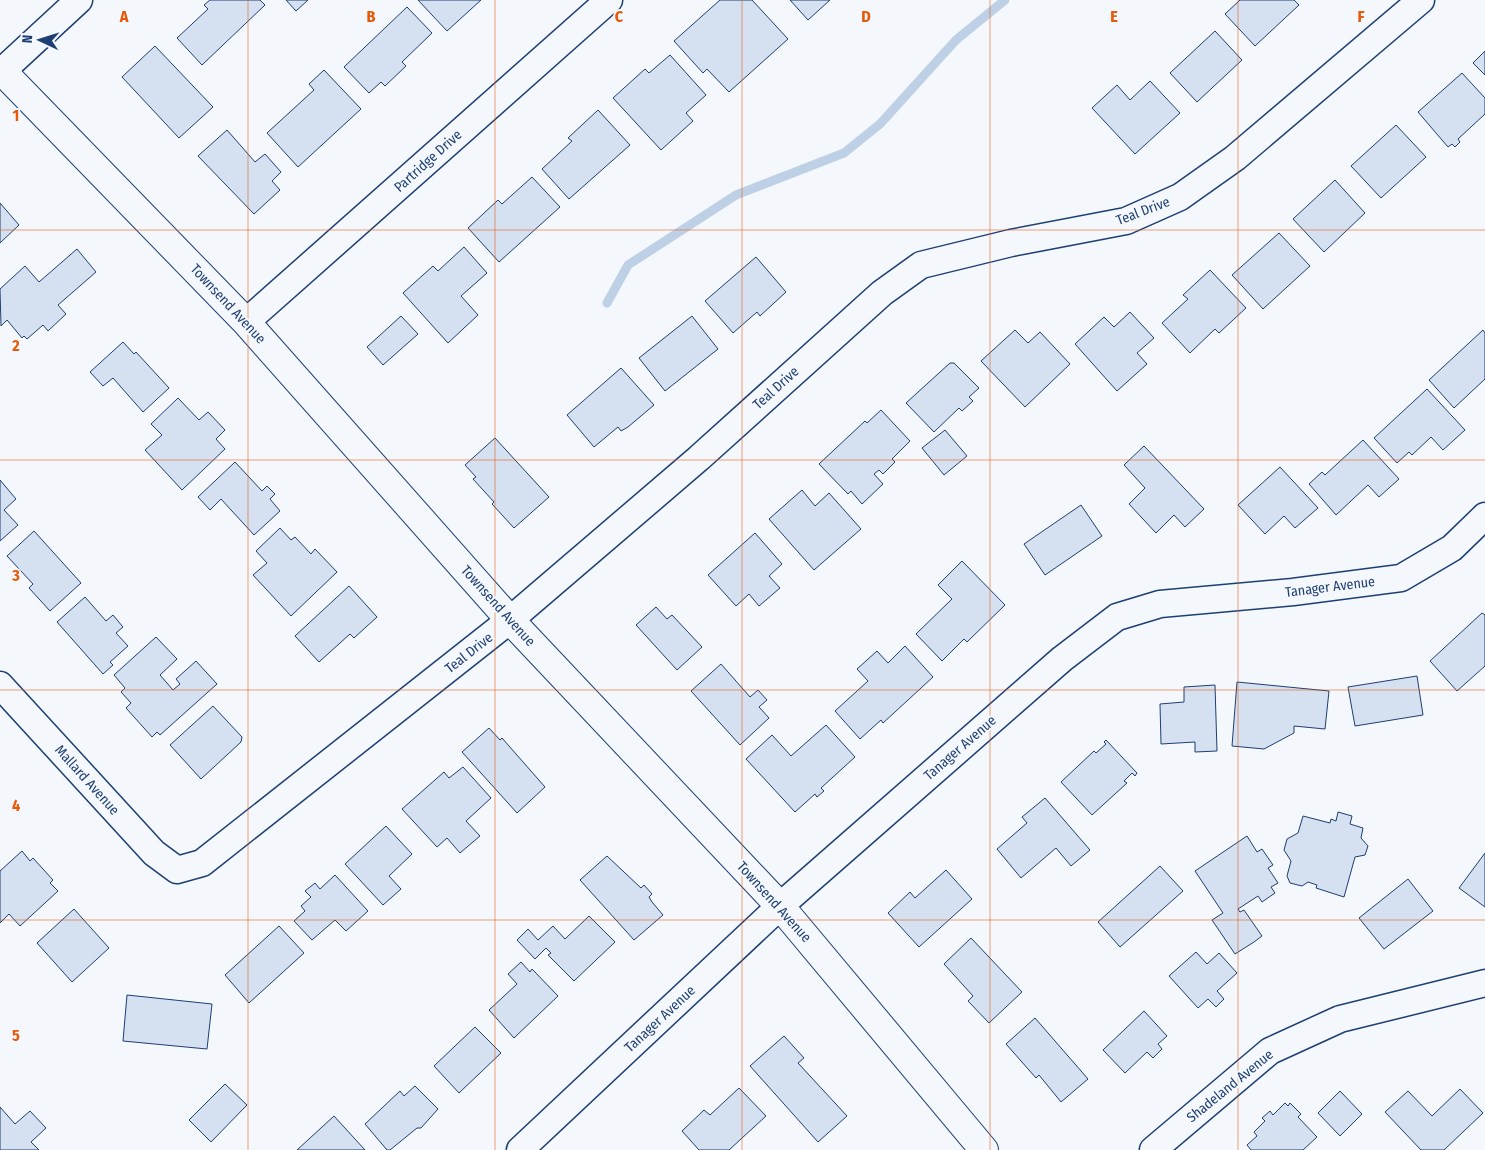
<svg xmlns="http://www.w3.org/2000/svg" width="1485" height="1150" font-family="'Fira Sans Condensed',sans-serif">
	<rect width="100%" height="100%" fill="#f4f7fb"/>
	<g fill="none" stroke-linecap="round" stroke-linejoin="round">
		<path stroke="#bed0e5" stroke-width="9" d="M 607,303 L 628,265 L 736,195 L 844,153 L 880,124 L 956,40 L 1005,0"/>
	</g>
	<path fill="#d5e0f0" stroke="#1d3f73" d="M 210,0 L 260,0 L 265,5 L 202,65 L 177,38 L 208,9 L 204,5 Z
		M 286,0 L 308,0 L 296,11 Z
		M 418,0 L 481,0 L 447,31 Z
		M 720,0 L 752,0 L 788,39 L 729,92 L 707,69 L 703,73 L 674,41 Z
		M 790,0 L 830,0 L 808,20 Z
		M 1240,0 L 1294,0 L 1299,5 L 1255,46 L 1225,14 Z
		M 407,7 L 432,33 L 402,62 L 406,66 L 385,86 L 381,82 L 369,93 L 344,67 Z
		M 1215,31 L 1242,60 L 1197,102 L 1170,73 Z
		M 155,46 L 213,107 L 179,138 L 122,77 Z
		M 1485,51 L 1485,75 L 1473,63 Z
		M 670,55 L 706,95 L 686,113 L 693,121 L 661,150 L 613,98 L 645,69 L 649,73 Z
		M 324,70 L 361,109 L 298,167 L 267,133 L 314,90 L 309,84 Z
		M 1462,73 L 1485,98 L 1485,114 L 1458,139 L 1460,142 L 1455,147 L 1452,144 L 1448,147 L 1418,112 Z
		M 1150,81 L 1180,113 L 1135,154 L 1092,108 L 1117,85 L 1130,100 Z
		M 598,110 L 630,145 L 569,199 L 542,169 L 572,141 L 568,138 Z
		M 1396,125 L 1426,157 L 1381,198 L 1351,166 Z
		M 227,130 L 255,162 L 265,154 L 281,172 L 272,181 L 280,190 L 254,214 L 198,156 Z
		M 532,177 L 560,207 L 499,262 L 468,228 L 498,200 L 502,204 Z
		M 1335,180 L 1365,213 L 1324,252 L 1293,219 Z
		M 0,203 L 19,225 L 0,243 Z
		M 1279,233 L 1310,266 L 1263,309 L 1232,275 Z
		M 464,247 L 487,273 L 461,296 L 478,315 L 448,343 L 403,293 L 433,266 L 438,271 Z
		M 77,249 L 96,272 L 58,305 L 66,314 L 48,331 L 43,325 L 27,339 L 24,336 L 22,338 L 7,320 L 1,326 L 0,289 L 25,266 L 39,282 Z
		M 756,257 L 786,292 L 760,316 L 757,312 L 733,333 L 705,301 Z
		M 1210,270 L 1246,308 L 1219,333 L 1215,329 L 1190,353 L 1162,323 L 1188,299 L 1183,295 Z
		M 1130,312 L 1154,338 L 1137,353 L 1147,364 L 1117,391 L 1075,344 L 1104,317 L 1114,327 Z
		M 401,316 L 418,334 L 383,365 L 367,347 Z
		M 692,316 L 718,349 L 665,391 L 639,358 Z
		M 1015,330 L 1028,343 L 1040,332 L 1070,364 L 1025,407 L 981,361 Z
		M 1483,330 L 1485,333 L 1485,379 L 1454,408 L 1429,380 Z
		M 123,342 L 134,354 L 136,352 L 169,388 L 143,412 L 113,378 L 103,386 L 90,372 Z
		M 950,363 L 954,363 L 979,388 L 969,397 L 973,401 L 962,411 L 959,408 L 934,432 L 906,403 Z
		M 621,368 L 654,405 L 628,427 L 621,431 L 618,427 L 594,447 L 567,415 Z
		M 1427,389 L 1465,430 L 1443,450 L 1431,437 L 1412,455 L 1409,452 L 1397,463 L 1374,438 Z
		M 178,398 L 199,420 L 208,412 L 225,430 L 216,439 L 225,449 L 182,490 L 145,450 L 162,435 L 151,424 Z
		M 881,410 L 910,441 L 892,459 L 895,462 L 883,474 L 879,470 L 874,474 L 883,484 L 862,504 L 851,491 L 848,494 L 819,464 L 865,421 L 867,423 Z
		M 945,430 L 967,456 L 944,475 L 922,448 Z
		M 495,438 L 549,497 L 514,528 L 492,504 L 494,502 L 473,479 L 476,477 L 465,465 Z
		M 1363,440 L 1399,479 L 1379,497 L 1368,485 L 1336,515 L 1309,484 L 1322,472 L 1325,475 Z
		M 1144,446 L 1204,509 L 1185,527 L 1174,515 L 1156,533 L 1129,504 L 1145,488 L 1124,465 Z
		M 235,462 L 262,491 L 267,486 L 275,494 L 270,499 L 280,511 L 254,535 L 221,499 L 210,510 L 198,497 Z
		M 1280,467 L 1318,508 L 1295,528 L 1284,516 L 1265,534 L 1238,505 Z
		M 0,480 L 16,499 L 4,510 L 18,525 L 0,541 Z
		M 802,490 L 815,506 L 829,493 L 861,529 L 814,570 L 769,519 Z
		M 1081,505 L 1102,536 L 1045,575 L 1024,544 Z
		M 280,528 L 291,540 L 295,537 L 311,554 L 315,549 L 337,572 L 291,616 L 253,575 L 267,563 L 256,551 Z
		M 34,531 L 81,583 L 50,611 L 29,588 L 33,584 L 7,556 Z
		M 755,533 L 782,564 L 769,576 L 780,588 L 759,606 L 749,594 L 736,606 L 708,575 Z
		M 962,561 L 1005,605 L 967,642 L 964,639 L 942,661 L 916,634 L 952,599 L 938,585 Z
		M 349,586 L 377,617 L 354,638 L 350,634 L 319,662 L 295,636 Z
		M 85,597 L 106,621 L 113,615 L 123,627 L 116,633 L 128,646 L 110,662 L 113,665 L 103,674 L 57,622 Z
		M 656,607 L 667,619 L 672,615 L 702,647 L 677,670 L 636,625 Z
		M 1482,613 L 1485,615 L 1485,666 L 1457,691 L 1430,661 Z
		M 156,637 L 177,659 L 160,675 L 173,690 L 180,684 L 176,679 L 196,661 L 217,684 L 160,735 L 157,732 L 152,737 L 126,708 L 131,703 L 121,692 L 125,688 L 114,675 Z
		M 905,646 L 933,677 L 883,723 L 881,720 L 860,739 L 835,711 L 868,681 L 857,669 L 877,651 L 888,663 Z
		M 721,664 L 750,697 L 758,690 L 767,700 L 759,707 L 769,718 L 740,745 L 691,691 Z
		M 1417,676 L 1423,715 L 1355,726 L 1348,687 Z
		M 1237,682 L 1329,691 L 1325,729 L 1294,726 L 1294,733 L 1264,749 L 1232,746 Z
		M 1215,685 L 1217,751 L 1195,752 L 1195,742 L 1161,744 L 1160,704 L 1184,702 L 1184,687 Z
		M 213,706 L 242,737 L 241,742 L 201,779 L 170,745 Z
		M 826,725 L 855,757 L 821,788 L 824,791 L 817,797 L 815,794 L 795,812 L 746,759 L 772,735 L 791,756 Z
		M 489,728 L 500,740 L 502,738 L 545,787 L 517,813 L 462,752 Z
		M 1106,740 L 1137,773 L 1135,776 L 1132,773 L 1124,781 L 1127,783 L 1092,815 L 1061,782 L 1094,751 L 1096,753 L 1106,744 L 1104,742 Z
		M 463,767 L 491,798 L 466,821 L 480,836 L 460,853 L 447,838 L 437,847 L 402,809 L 444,772 L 449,778 Z
		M 1045,798 L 1090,850 L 1071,866 L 1056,848 L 1021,878 L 997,849 L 1027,823 L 1022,817 Z
		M 1338,812 L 1352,816 L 1350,824 L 1363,828 L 1361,838 L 1368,846 L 1365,855 L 1355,857 L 1344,897 L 1316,888 L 1317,885 L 1308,882 L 1302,886 L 1290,883 L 1287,876 L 1291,861 L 1284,850 L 1287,839 L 1298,833 L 1303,816 L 1330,823 L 1331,819 L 1336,821 Z
		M 386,826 L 412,854 L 389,876 L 401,889 L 383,905 L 345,864 Z
		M 1247,836 L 1257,852 L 1262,849 L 1273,865 L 1268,868 L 1278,883 L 1271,887 L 1275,893 L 1262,902 L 1258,896 L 1238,909 L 1240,912 L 1244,910 L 1262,936 L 1254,942 L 1235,954 L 1212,920 L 1223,913 L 1195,871 Z
		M 22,851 L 30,861 L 33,858 L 53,880 L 50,883 L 58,891 L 20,926 L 9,914 L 0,923 L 0,871 Z
		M 1485,853 L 1485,907 L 1459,888 Z
		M 607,856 L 641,888 L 644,885 L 652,894 L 649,897 L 652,902 L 663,915 L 634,940 L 580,880 Z
		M 1160,866 L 1183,891 L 1120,947 L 1098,922 Z
		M 946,870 L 972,899 L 919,947 L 888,913 L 910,892 L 915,898 Z
		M 335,875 L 368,911 L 346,931 L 335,920 L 312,940 L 294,921 L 305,911 L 301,906 L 311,897 L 305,891 L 315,883 L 320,889 Z
		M 1408,879 L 1433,911 L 1384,949 L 1359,918 Z
		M 74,909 L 109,948 L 72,982 L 37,943 Z
		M 589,916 L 615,942 L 574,981 L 548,955 L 551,953 L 546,948 L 535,959 L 517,940 L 528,929 L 538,940 L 553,926 L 565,939 Z
		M 279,926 L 304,953 L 249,1003 L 225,975 Z
		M 971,938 L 1022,992 L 989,1023 L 968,1001 L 973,996 L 944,964 Z
		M 1196,952 L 1207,964 L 1219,953 L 1237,973 L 1217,991 L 1224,999 L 1216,1007 L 1208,999 L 1198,1008 L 1169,976 Z
		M 521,962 L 530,972 L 532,969 L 558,996 L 514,1038 L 489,1010 L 517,984 L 508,974 Z
		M 127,995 L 212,1004 L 207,1049 L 123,1041 Z
		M 1144,1011 L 1167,1036 L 1158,1044 L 1162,1049 L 1153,1058 L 1147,1052 L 1125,1073 L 1103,1050 Z
		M 1035,1018 L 1088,1079 L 1061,1102 L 1039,1075 L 1036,1078 L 1006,1044 Z
		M 475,1027 L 501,1053 L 459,1093 L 434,1066 Z
		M 784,1036 L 804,1058 L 798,1063 L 847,1116 L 818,1142 L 750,1066 Z
		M 225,1084 L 247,1105 L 211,1142 L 189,1120 Z
		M 415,1086 L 438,1109 L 421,1128 L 417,1128 L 390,1150 L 387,1150 L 365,1124 L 400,1091 L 404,1096 Z
		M 739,1088 L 766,1116 L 729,1150 L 699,1150 L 682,1131 L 704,1110 L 710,1115 Z
		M 1460,1089 L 1483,1113 L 1444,1150 L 1421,1150 L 1385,1112 L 1408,1091 L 1432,1116 Z
		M 1340,1091 L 1362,1114 L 1340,1136 L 1318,1113 Z
		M 1285,1103 L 1288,1106 L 1290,1103 L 1301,1114 L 1298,1117 L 1317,1137 L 1303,1150 L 1251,1150 L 1247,1145 L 1257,1136 L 1254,1132 L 1265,1121 L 1262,1118 L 1270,1111 L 1273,1115 Z
		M 0,1107 L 15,1124 L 30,1111 L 46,1128 L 31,1142 L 39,1150 L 0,1150 Z
		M 334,1116 L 365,1150 L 297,1150 Z"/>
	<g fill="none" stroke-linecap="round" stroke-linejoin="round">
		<g stroke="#1d3f73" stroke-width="29">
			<path id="minor" d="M 0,73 L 79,0
				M 246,322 L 609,0
				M 0,685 L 154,853 L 177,870 L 202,863 L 510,620 L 699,458 L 882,293 L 921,265 L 1011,243 L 1126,221 L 1180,197 L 1235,158 L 1421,0
				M 520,1150 L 780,906 L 1062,659 L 1117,617 L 1160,604 L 1293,592 L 1401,578 L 1452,548 L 1485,516
				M 1153,1150 L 1270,1051 L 1340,1019 L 1485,983"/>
		</g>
		<g stroke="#1d3f73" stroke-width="30">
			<path id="tertiary" d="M 2,71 L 246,322 L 510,620 L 780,906 L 984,1150"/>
		</g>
		<use href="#minor" stroke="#f4f7fb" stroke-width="26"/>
		<use href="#tertiary" stroke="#f4f7fb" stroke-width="28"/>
	</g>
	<path fill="none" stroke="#e8590c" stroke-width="1" stroke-opacity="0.55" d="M 248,0 L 248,1150M 495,0 L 495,1150M 742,0 L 742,1150M 990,0 L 990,1150M 1238,0 L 1238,1150M 0,230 L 1485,230M 0,460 L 1485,460M 0,690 L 1485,690M 0,920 L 1485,920"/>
	<g text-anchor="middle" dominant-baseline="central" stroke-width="4" stroke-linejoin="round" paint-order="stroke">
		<g font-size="14" fill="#1d3f73" stroke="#f4f7fb">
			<text transform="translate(428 161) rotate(-42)">Partridge Drive</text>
			<text transform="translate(1143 211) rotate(-21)">Teal Drive</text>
			<text transform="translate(228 304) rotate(47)">Townsend Avenue</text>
			<text transform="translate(776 388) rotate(-42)">Teal Drive</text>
			<text transform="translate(1330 587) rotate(-7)">Tanager Avenue</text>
			<text transform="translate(498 606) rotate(48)">Townsend Avenue</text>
			<text transform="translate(469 653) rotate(-38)">Teal Drive</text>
			<text transform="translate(960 748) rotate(-41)">Tanager Avenue</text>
			<text transform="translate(87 780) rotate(48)">Mallard Avenue</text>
			<text transform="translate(774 902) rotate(48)">Townsend Avenue</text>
			<text transform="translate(660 1019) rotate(-43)">Tanager Avenue</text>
			<text transform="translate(1230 1086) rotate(-39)">Shadeland Avenue</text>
		</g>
	</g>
	<g font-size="16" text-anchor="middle" font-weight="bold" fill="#e8590c" stroke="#f4f7fb" stroke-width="4" stroke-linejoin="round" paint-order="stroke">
		<text x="124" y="22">A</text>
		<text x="371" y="22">B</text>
		<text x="619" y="22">C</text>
		<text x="866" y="22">D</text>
		<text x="1114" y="22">E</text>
		<text x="1361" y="22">F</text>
		<text x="16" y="121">1</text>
		<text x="16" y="351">2</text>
		<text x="16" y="581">3</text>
		<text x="16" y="811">4</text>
		<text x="16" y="1041">5</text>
	</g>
	<g transform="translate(40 40) rotate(274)" stroke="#f4f7fb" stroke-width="4" paint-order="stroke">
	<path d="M0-4L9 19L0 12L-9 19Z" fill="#1d3f73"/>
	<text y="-8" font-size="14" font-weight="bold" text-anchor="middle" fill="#1d3f73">N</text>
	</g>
</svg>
